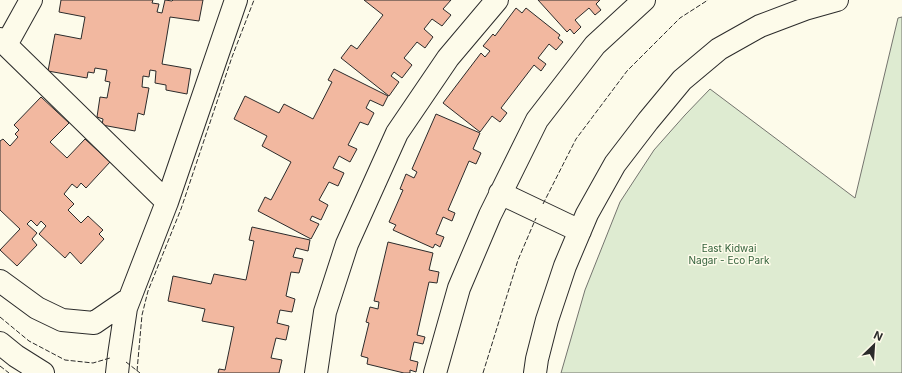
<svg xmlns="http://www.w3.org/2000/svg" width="902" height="373" font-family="Inter,sans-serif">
	<rect width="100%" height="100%" fill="#fdfbea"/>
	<path fill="#deebd1" stroke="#74746e" d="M 902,17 L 902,373 L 561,373 L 585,290 L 620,202 L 654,150 L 685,115 L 710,89 L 855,198 L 898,18 Z"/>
	<path fill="#f2b8a0" stroke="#2b2b2b" d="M 61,0 L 153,0 L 152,3 L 159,4 L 157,12 L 162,13 L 165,0 L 172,1 L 173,0 L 203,0 L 199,21 L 170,17 L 166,41 L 162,64 L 191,69 L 187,94 L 166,90 L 166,85 L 155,83 L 156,71 L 150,70 L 149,77 L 143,76 L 142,87 L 149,88 L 144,115 L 138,113 L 135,131 L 102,125 L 103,119 L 97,117 L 100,97 L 107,98 L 110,82 L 105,81 L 107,70 L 95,68 L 94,73 L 88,72 L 87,78 L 48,71 L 55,34 L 81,39 L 85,17 L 59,12 Z
		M 364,0 L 451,0 L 443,9 L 451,15 L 442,26 L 432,19 L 424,29 L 433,37 L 425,48 L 417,42 L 404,58 L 412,65 L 402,78 L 394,72 L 391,76 L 399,82 L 389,96 L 341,58 L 351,45 L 357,49 L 383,15 Z
		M 538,0 L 600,0 L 596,4 L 601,10 L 595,15 L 589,8 L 575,20 L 581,27 L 574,34 L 570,29 L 567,32 Z
		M 516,8 L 522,13 L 526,8 L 560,35 L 558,38 L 563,42 L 556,50 L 549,44 L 538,58 L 546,64 L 541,71 L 534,65 L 501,108 L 507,113 L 500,122 L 492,116 L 480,132 L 443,103 L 481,53 L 485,57 L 490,51 L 483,46 L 493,34 L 495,36 Z
		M 334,69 L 388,96 L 383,106 L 370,100 L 366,108 L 374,113 L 368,125 L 360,122 L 348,145 L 357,149 L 350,162 L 339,156 L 333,168 L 344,173 L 338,186 L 329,182 L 319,200 L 328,205 L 321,220 L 312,216 L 310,220 L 319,224 L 311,239 L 258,211 L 265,197 L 271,200 L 291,162 L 262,146 L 267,136 L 234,119 L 245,96 L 279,113 L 284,104 L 313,119 L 332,82 L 328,80 Z
		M 41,97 L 69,123 L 50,142 L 67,158 L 85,139 L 110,162 L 86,188 L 81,183 L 77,188 L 72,184 L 64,194 L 74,204 L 68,210 L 81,223 L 88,216 L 103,230 L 99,234 L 104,239 L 81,264 L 70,252 L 65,258 L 39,234 L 46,226 L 41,221 L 37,226 L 31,220 L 27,224 L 37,233 L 32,239 L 37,245 L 17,266 L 0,250 L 20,229 L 0,210 L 0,141 L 3,139 L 10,146 L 18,137 L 15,134 L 19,130 L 14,125 Z
		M 436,114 L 480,133 L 473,149 L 481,153 L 476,164 L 469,161 L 448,210 L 455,213 L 452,221 L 443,217 L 436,234 L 444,237 L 440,247 L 435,244 L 433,248 L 393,230 L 396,225 L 389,222 L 403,190 L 400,189 L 406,174 L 414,178 L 417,172 L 412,169 Z
		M 252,227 L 310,240 L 308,251 L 296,248 L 293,257 L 303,259 L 299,273 L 291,272 L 286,296 L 295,299 L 292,312 L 280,310 L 277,323 L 289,326 L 286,340 L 276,338 L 271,358 L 282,360 L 279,373 L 218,373 L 219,369 L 225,370 L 234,327 L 202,321 L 205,309 L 168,301 L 173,276 L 211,284 L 214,274 L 246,280 L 254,241 L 249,240 Z
		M 388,242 L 433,253 L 429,270 L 439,272 L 437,283 L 429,282 L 417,335 L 425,337 L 423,344 L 414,342 L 410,360 L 418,362 L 416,372 L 410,370 L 410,373 L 404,373 L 367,364 L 368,358 L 361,356 L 369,323 L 366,322 L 370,307 L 378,309 L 379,302 L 374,301 Z"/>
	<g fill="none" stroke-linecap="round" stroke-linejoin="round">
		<g stroke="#2b2b2b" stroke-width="24">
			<path id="minor" d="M 0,39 L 167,202
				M 6,45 L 31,0
				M 500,193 L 580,231
				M 0,281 L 37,308 L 62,320 L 94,323 L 129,299
				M 0,343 L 16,356 L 43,373
				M 117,373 L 119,355 L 126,308 L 167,202 L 236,0
				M 316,373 L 325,312 L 347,244 L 397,133 L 448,58 L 497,0
				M 435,373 L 459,288 L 490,215 L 537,120 L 595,45 L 644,0
				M 535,373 L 537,359 L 547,320 L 565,266 L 587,214 L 615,164 L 648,121 L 682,80 L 719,49 L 760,26 L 805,9 L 837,0"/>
		</g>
		<use href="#minor" stroke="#fdfbea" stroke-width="22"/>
		<path stroke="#2b2b2b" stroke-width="1" stroke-dasharray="5 2" stroke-linecap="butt" d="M 543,204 L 576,139 L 627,71 L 680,18 L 708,0
			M 0,317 L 29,341 L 65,360 L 93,363 L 110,358
			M 126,362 L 140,373
			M 0,366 L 9,373
			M 137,371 L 142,315 L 148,291 L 181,209 L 232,57 L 254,0
			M 483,373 L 518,260 L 536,218"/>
	</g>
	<g text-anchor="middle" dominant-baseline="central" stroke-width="3" stroke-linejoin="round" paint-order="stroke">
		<g font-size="10" fill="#34623c" stroke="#fdfbea">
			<text x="729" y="248">East Kidwai<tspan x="729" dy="12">Nagar - Eco Park</tspan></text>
		</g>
	</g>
	<g transform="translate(874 345) rotate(25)" stroke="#fdfbea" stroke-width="3" paint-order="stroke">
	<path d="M0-3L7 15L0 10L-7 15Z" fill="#2b2b2b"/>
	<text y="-6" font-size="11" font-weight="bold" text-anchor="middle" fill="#2b2b2b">N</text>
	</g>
</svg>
